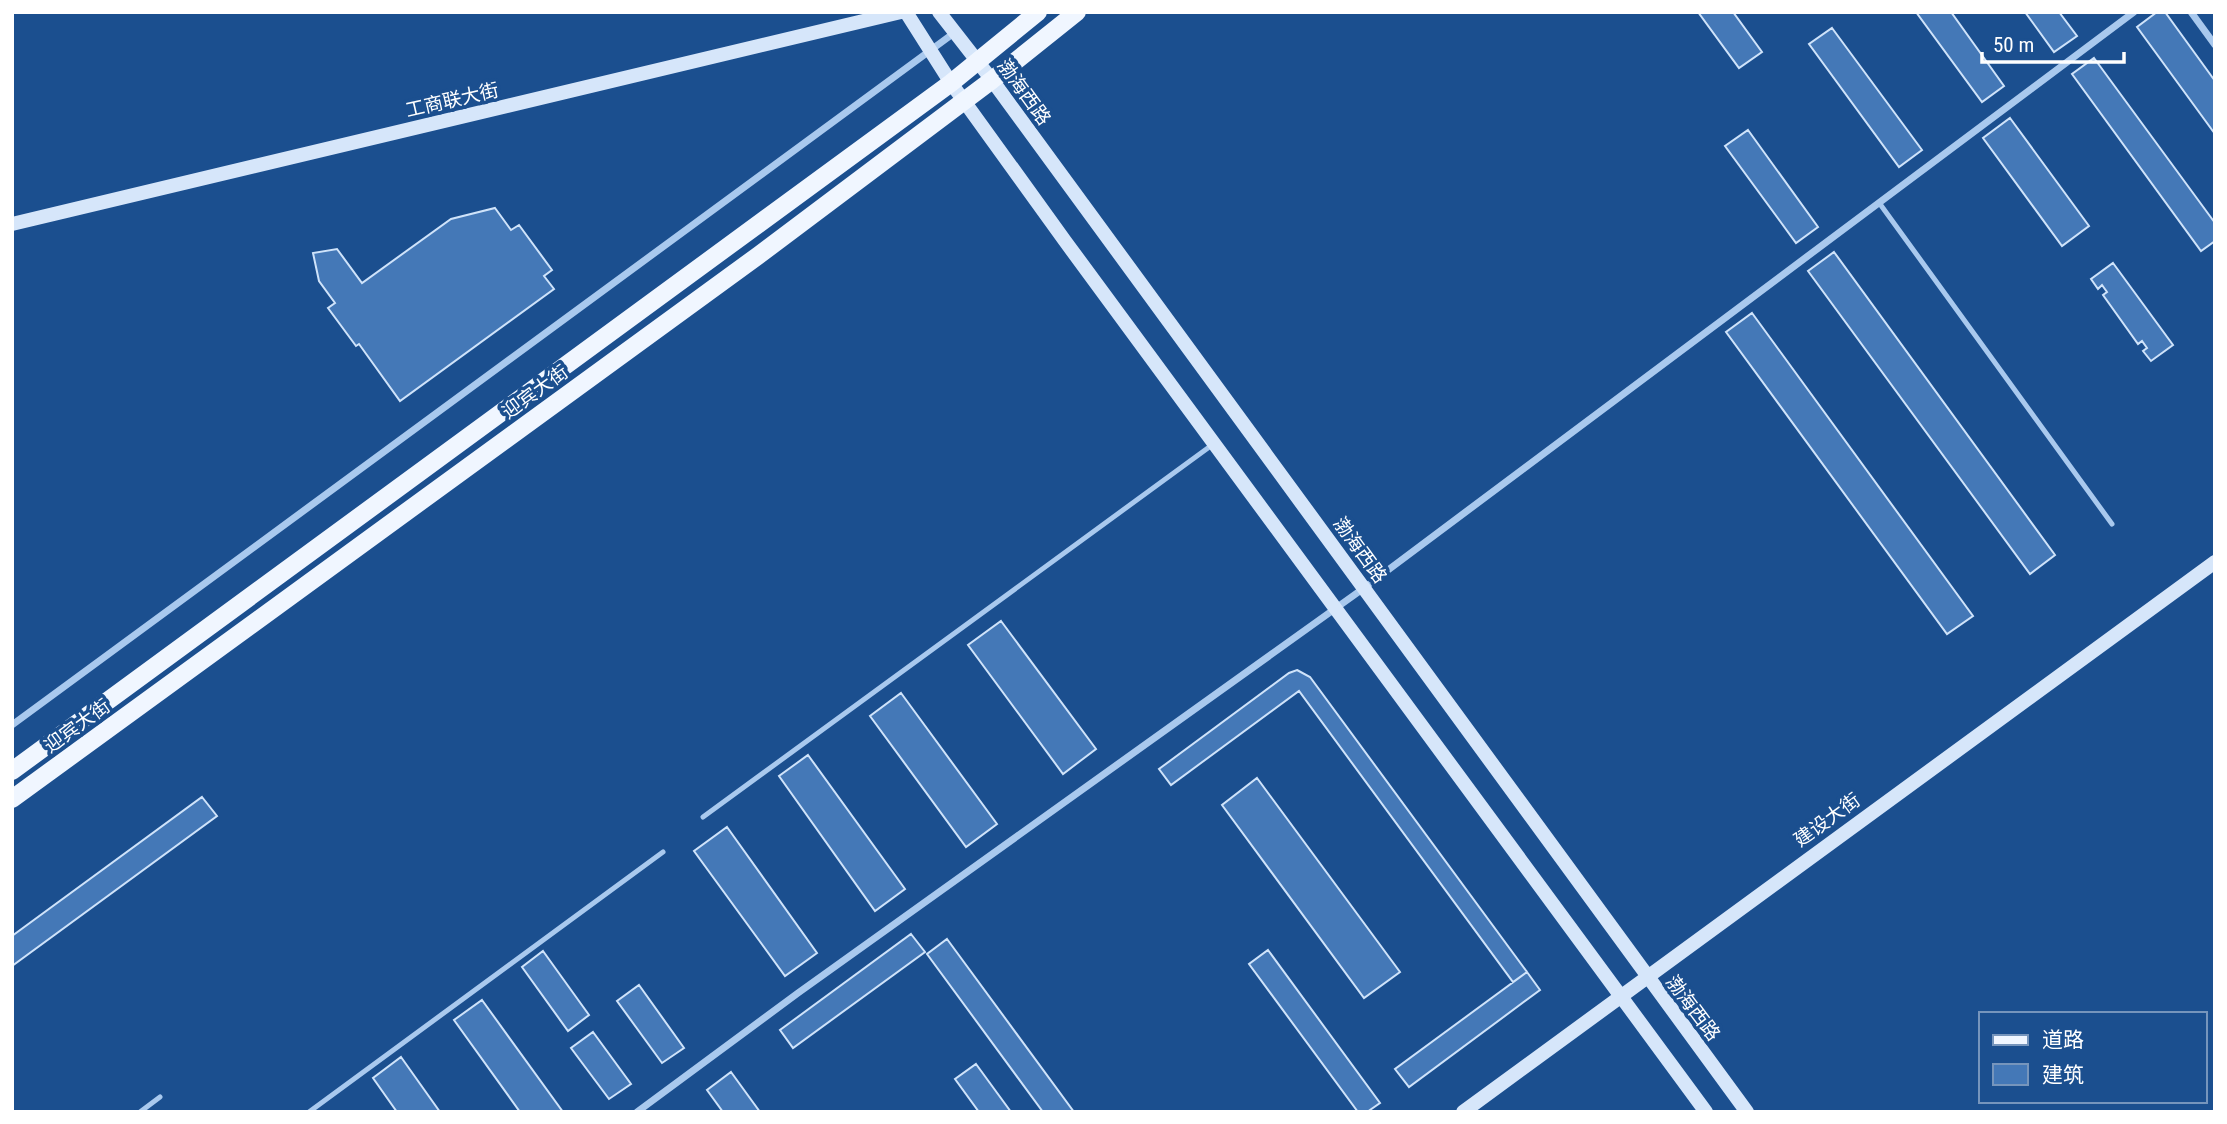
<svg xmlns="http://www.w3.org/2000/svg" width="2227" height="1124" font-family="'Roboto Condensed','Noto Sans SC',sans-serif">
	<rect width="100%" height="100%" fill="#1b4f8f"/>
	<path fill="#4478b7" stroke="#cfe3fa" stroke-width="2" d="M 1698,12 L 1733,12 L 1762,52 L 1739,68 Z
		M 1916,12 L 1951,12 L 2004,86 L 1982,102 Z
		M 2025,12 L 2059,12 L 2077,36 L 2054,52 Z
		M 2157,12 L 2165,12 L 2215,81 L 2215,134 L 2137,27 Z
		M 1832,28 L 1922,150 L 1899,167 L 1809,44 Z
		M 2094,58 L 2215,223 L 2215,241 L 2201,251 L 2072,74 Z
		M 2010,118 L 2089,226 L 2062,246 L 1983,138 Z
		M 1748,130 L 1818,227 L 1796,243 L 1725,146 Z
		M 495,208 L 511,230 L 519,225 L 552,270 L 544,276 L 554,289 L 400,401 L 359,344 L 356,346 L 328,308 L 335,303 L 319,281 L 313,253 L 337,249 L 362,283 L 451,219 Z
		M 1834,252 L 2055,555 L 2030,574 L 1808,271 Z
		M 2113,263 L 2173,345 L 2151,361 L 2143,351 L 2147,348 L 2142,341 L 2138,344 L 2103,295 L 2107,292 L 2102,285 L 2098,289 L 2091,279 Z
		M 1752,313 L 1973,616 L 1947,634 L 1726,332 Z
		M 1001,621 L 1096,749 L 1063,774 L 968,645 Z
		M 1297,670 L 1310,677 L 1527,972 L 1513,982 L 1299,691 L 1171,785 L 1159,769 L 1289,673 Z
		M 901,693 L 997,824 L 966,847 L 870,716 Z
		M 808,755 L 905,889 L 875,911 L 779,776 Z
		M 1257,778 L 1400,972 L 1364,998 L 1222,805 Z
		M 202,797 L 217,816 L 12,966 L 12,936 Z
		M 727,827 L 817,953 L 785,976 L 694,851 Z
		M 911,934 L 925,952 L 793,1048 L 780,1030 Z
		M 947,939 L 1074,1112 L 1043,1112 L 927,954 Z
		M 1268,950 L 1380,1103 L 1367,1112 L 1358,1112 L 1249,964 Z
		M 543,951 L 589,1015 L 568,1031 L 522,967 Z
		M 1527,972 L 1540,990 L 1409,1087 L 1395,1069 Z
		M 639,985 L 684,1048 L 662,1063 L 617,1001 Z
		M 482,1000 L 563,1112 L 520,1112 L 454,1020 Z
		M 593,1032 L 631,1084 L 609,1099 L 571,1048 Z
		M 401,1057 L 440,1112 L 397,1112 L 373,1078 Z
		M 976,1064 L 1011,1112 L 979,1112 L 955,1079 Z
		M 731,1072 L 760,1112 L 723,1112 L 707,1090 Z"/>
	<g fill="none" stroke-linecap="round" stroke-linejoin="round">
		<path stroke="#a9c9ee" stroke-width="5" d="M 1880,204 L 2112,524
			M 703,817 L 1212,445
			M 140,1112 L 160,1097
			M 309,1112 L 663,852"/>
		<path stroke="#a9c9ee" stroke-width="7" d="M 2191,12 L 2215,45
			M 12,725 L 954,33
			M 637,1112 L 798,993 L 1364,588 L 2134,12"/>
		<path stroke="#d6e6fa" stroke-width="14" d="M 906,12 L 951,83 L 1065,241 L 1706,1112
			M 939,12 L 992,80 L 1747,1112
			M 12,224 L 901,12
			M 1463,1112 L 2215,562"/>
		<path stroke="#f0f6ff" stroke-width="18" d="M 12,771 L 951,83 L 1038,12
			M 12,799 L 759,255 L 992,80 L 1077,12"/>
	</g>
	<g text-anchor="middle" dominant-baseline="central" stroke-width="7" stroke-linejoin="round" paint-order="stroke">
		<g font-size="19" fill="#fff" stroke="#1b4f8f">
			<text transform="translate(1024 92) rotate(54)">渤海西路</text>
			<text transform="translate(452 100) rotate(-13)">工商联大街</text>
			<text transform="translate(535 392) rotate(-36)">迎宾大街</text>
			<text transform="translate(1360 550) rotate(54)">渤海西路</text>
			<text transform="translate(77 726) rotate(-36)">迎宾大街</text>
			<text transform="translate(1827 820) rotate(-36)">建设大街</text>
			<text transform="translate(1693 1008) rotate(53)">渤海西路</text>
		</g>
	</g>
	<rect width="2227" height="1124" fill="none" stroke="#ffffff" stroke-width="28"/>
	<rect x="1979" y="1012" width="228" height="91" fill="#1b4f8f" stroke="#7695bc" stroke-width="2"/>
	<rect x="1993" y="1035" width="35" height="10" fill="#f0f6ff" stroke="#7695bc" stroke-width="2"/>
	<text x="2042" y="1047" font-size="21" fill="#ffffff">道路</text>
	<rect x="1993" y="1064" width="35" height="21" fill="#4478b7" stroke="#7695bc" stroke-width="2"/>
	<text x="2042" y="1082" font-size="21" fill="#ffffff">建筑</text>
	<path d="M1982 52v10h142v-10" fill="none" stroke="#ffffff" stroke-width="3.5"/>
	<text x="1993" y="52" font-size="21" fill="#ffffff" stroke="#1b4f8f" stroke-width="5" paint-order="stroke">50 m</text>
</svg>
